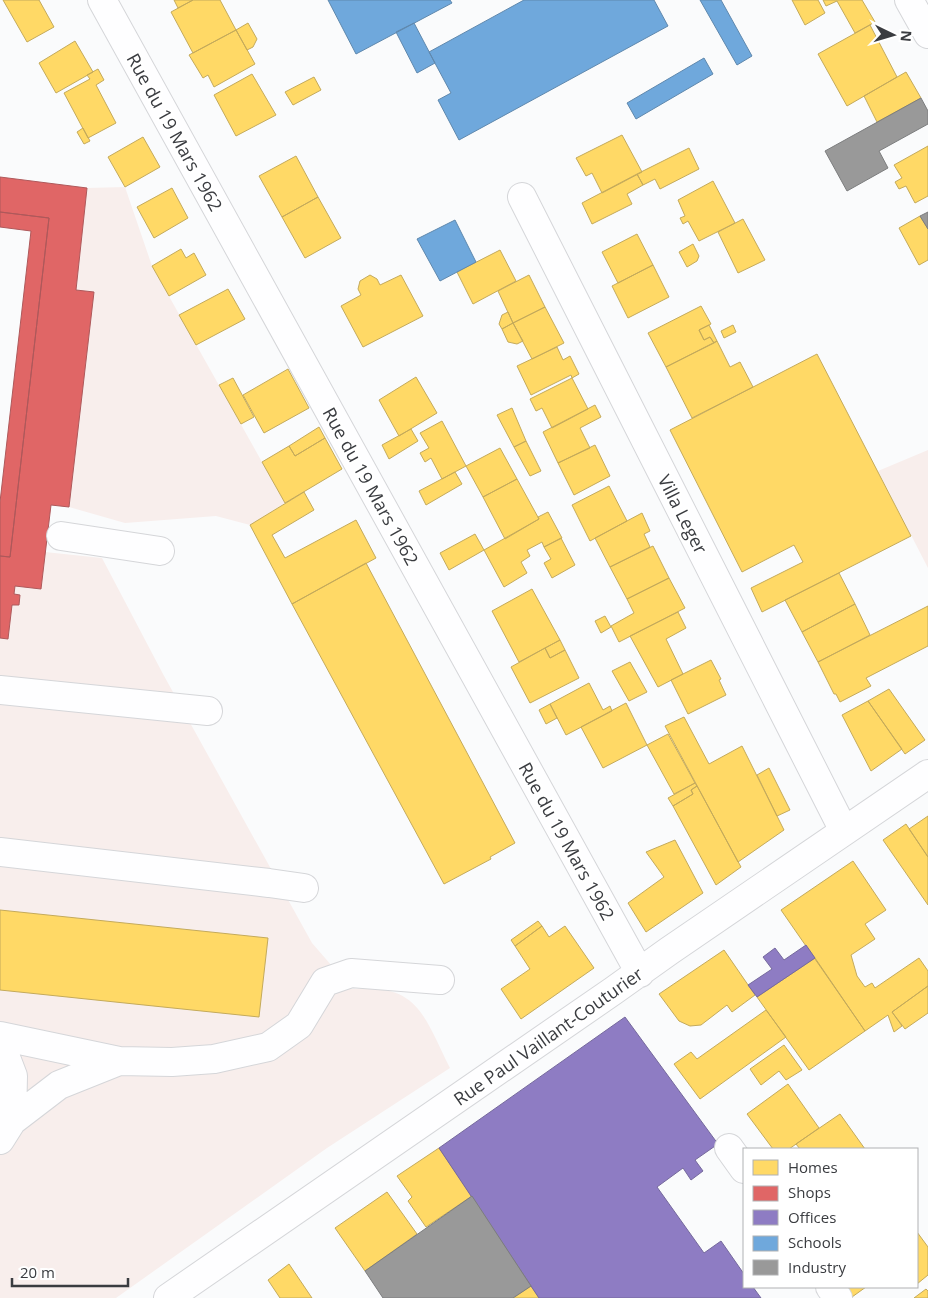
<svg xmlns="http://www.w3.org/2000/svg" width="928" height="1298" font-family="'Open Sans',sans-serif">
	<rect width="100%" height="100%" fill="#fafbfc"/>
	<path fill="#f8eeec" d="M 125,187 L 152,266 L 285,503 L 250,525 L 216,516 L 125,523 L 69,507 L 94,292 L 76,290 L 87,188 Z
		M 928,450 L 928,568 L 878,471 Z
		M 45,552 L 102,558 L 163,674 L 312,943 L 352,989 C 419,983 424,1017 450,1068 L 327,1148 L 116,1298 L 0,1298 L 0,638 L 8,639 L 12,605 L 19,605 L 20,596 L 14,594 L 15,586 L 41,588 Z"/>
	<path fill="#ffd966" stroke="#c4aa5b" d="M 3,0 L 39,0 L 54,27 L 27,42 Z
		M 174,0 L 193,0 L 178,8 Z
		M 193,0 L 220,0 L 236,30 L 193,53 L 171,12 Z
		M 792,0 L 818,0 L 825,13 L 805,25 Z
		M 823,0 L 862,0 L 875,22 L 855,33 L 837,1 L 826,6 Z
		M 248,23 L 257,39 L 253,47 L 247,50 L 236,30 Z
		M 870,25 L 897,77 L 847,106 L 818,54 Z
		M 236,30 L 255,64 L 214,87 L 208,75 L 203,78 L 189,55 Z
		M 75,41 L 93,72 L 56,93 L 39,63 Z
		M 98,69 L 104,80 L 96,85 L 116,123 L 88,138 L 64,93 L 90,79 L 87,75 Z
		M 906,72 L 921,98 L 877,122 L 864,96 Z
		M 252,74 L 276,115 L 236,136 L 214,95 Z
		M 314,77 L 321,90 L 293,105 L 285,92 Z
		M 83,128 L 90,141 L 84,144 L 77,132 Z
		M 622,135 L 642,172 L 602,193 L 592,173 L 586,176 L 576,158 Z
		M 143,137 L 160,167 L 125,187 L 108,157 Z
		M 928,146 L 928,196 L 915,203 L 906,186 L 899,189 L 895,182 L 902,178 L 894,165 Z
		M 689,148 L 699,169 L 660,189 L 655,179 L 643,185 L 637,174 Z
		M 296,156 L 318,197 L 282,217 L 259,176 Z
		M 637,174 L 643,185 L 627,194 L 632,204 L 592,224 L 582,203 Z
		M 713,181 L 735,223 L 699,241 L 688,221 L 683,224 L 680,218 L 685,216 L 678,200 Z
		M 172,188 L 188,218 L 154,238 L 137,207 Z
		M 318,197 L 341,238 L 305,258 L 282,217 Z
		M 920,216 L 928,229 L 928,260 L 919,265 L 899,228 Z
		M 743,219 L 765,260 L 738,273 L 718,232 Z
		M 637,234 L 653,265 L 618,283 L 602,252 Z
		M 693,244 L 699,256 L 697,261 L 687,267 L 679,252 Z
		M 181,249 L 186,258 L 194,253 L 206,275 L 169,296 L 152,266 Z
		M 500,250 L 516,281 L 473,304 L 457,272 Z
		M 653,265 L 669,297 L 628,318 L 612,286 Z
		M 370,275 L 377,279 L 380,285 L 401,275 L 423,316 L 363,347 L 341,306 L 361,295 L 358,289 L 360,281 Z
		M 529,275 L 545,307 L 513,323 L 498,291 Z
		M 228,289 L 245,319 L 196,345 L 179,315 Z
		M 701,306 L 711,324 L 699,330 L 704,340 L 710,337 L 714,343 L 666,367 L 648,333 Z
		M 545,307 L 564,343 L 532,359 L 513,323 Z
		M 508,312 L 513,323 L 502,329 L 499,324 L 502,315 Z
		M 513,323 L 523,341 L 517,344 L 508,342 L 502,329 Z
		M 709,325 L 717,341 L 714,343 L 710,337 L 704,340 L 699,330 Z
		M 733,325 L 736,332 L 724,338 L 721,331 Z
		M 717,341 L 730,367 L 740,362 L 753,387 L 692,418 L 666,367 Z
		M 557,347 L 563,360 L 570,356 L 579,374 L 572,378 L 571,375 L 531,395 L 517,366 Z
		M 817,354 L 911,536 L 762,612 L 751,588 L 803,562 L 794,545 L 742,572 L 670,430 Z
		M 288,369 L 309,408 L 264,433 L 243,395 Z
		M 416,377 L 437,413 L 399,436 L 379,400 Z
		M 233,378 L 254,417 L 241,424 L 219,385 Z
		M 572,378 L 588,409 L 552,428 L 542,408 L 536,411 L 530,399 Z
		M 595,405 L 601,417 L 580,428 L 590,448 L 558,463 L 543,432 Z
		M 512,408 L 526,441 L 514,447 L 497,415 Z
		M 442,421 L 466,466 L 442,479 L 431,458 L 425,462 L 420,453 L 429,448 L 420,433 Z
		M 319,427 L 325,438 L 295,456 L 289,446 Z
		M 411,429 L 418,441 L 389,459 L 382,445 Z
		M 325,438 L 342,469 L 285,503 L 262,462 L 289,446 L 295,456 Z
		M 526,441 L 541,471 L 530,476 L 514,447 Z
		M 595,445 L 610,476 L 574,495 L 558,463 Z
		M 500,448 L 517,479 L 483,497 L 466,466 Z
		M 455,472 L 462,484 L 426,505 L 419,491 Z
		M 517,479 L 539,519 L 505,539 L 483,497 Z
		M 609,486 L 627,521 L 590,541 L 572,505 Z
		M 304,492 L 314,510 L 272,535 L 285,558 L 356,520 L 376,558 L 292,604 L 250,525 Z
		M 548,512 L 562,538 L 544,547 L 542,542 L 527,550 L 530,556 L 521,562 L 527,573 L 504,587 L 484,550 L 539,519 L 538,517 Z
		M 642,513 L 650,531 L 644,534 L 650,547 L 610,567 L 595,538 Z
		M 475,534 L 484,550 L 449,570 L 440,553 Z
		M 561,538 L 575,565 L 552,578 L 544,563 L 551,559 L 544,547 Z
		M 653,546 L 669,578 L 627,599 L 610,567 Z
		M 366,563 L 515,843 L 490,857 L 491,859 L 444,884 L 292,604 Z
		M 839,573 L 855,604 L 802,632 L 785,600 Z
		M 669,578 L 685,608 L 619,642 L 611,626 L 634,613 L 627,599 Z
		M 532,589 L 560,640 L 519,662 L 492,611 Z
		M 855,604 L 870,635 L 818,662 L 802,632 Z
		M 928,606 L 928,646 L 866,678 L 871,686 L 840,702 L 836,694 L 834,694 L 818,662 Z
		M 678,612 L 686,628 L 666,639 L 683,674 L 658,687 L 630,636 Z
		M 605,616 L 611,627 L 601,633 L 595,621 Z
		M 560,640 L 565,650 L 550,658 L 545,648 Z
		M 545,648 L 550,658 L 565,650 L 579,678 L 530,703 L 511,667 Z
		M 711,660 L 721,679 L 719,680 L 726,695 L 688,714 L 671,680 Z
		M 630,662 L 647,692 L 629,701 L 612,671 Z
		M 589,683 L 603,710 L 610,706 L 612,711 L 566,735 L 550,704 Z
		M 889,689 L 925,740 L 905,754 L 868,701 Z
		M 868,701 L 902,749 L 871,771 L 842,715 Z
		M 626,703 L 647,745 L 603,768 L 581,727 Z
		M 550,704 L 557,718 L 546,724 L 539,710 Z
		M 684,717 L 709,764 L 742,746 L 784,830 L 738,862 L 665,726 Z
		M 668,734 L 695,783 L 674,794 L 647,745 Z
		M 769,768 L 790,810 L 777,816 L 757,775 Z
		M 695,783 L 697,786 L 691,790 L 693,794 L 673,806 L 668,798 Z
		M 697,786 L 741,867 L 716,885 L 673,806 L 693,794 L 691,790 Z
		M 928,816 L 928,857 L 909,829 Z
		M 906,824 L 928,857 L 928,905 L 883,840 Z
		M 675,840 L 703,893 L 646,932 L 628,903 L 664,877 L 646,852 Z
		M 853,861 L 886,910 L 865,924 L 875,939 L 851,955 L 857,976 L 865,987 L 872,983 L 875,988 L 919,958 L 928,971 L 928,986 L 892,1012 L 902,1026 L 894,1032 L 888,1015 L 865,1031 L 781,910 Z
		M 0,910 L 268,938 L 259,1017 L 0,990 Z
		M 538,921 L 542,926 L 515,946 L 511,940 Z
		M 542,926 L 549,937 L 565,926 L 594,968 L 521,1019 L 501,989 L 530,969 L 515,946 Z
		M 724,950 L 755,995 L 732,1012 L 727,1005 L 701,1025 L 690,1026 L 679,1021 L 659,994 Z
		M 815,958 L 865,1031 L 809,1070 L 757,997 Z
		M 928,986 L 928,1013 L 905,1029 L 892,1012 Z
		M 766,1010 L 786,1037 L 700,1099 L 674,1064 L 691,1052 L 697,1059 Z
		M 784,1045 L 802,1070 L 786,1080 L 779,1071 L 761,1085 L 750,1069 Z
		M 788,1084 L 819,1128 L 789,1149 L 773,1149 L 747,1114 Z
		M 840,1114 L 865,1149 L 800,1149 L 796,1144 Z
		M 439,1148 L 472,1196 L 426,1227 L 408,1201 L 412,1197 L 397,1176 Z
		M 387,1192 L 417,1234 L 365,1271 L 335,1228 Z
		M 917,1232 L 928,1247 L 928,1275 L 917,1284 Z
		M 289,1264 L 312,1298 L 280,1298 L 268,1280 Z
		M 531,1286 L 539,1298 L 513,1298 Z
		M 845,1287 L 866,1287 L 852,1297 Z
		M 926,1289 L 928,1291 L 928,1298 L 914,1298 Z"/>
	<path fill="#e06666" stroke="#ae595b" d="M 0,177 L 87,188 L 76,290 L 94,292 L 69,507 L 51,505 L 41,589 L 15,586 L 14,594 L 20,595 L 19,605 L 12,605 L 8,639 L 0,638 L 0,556 L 10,557 L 49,218 L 0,212 Z
		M 0,212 L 49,218 L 10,557 L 0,556 L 0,502 L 31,231 L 0,227 Z"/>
	<path fill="#8e7cc3" stroke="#75699c" d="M 806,945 L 815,958 L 757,997 L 748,985 L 772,969 L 763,957 L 775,948 L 784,960 Z
		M 625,1017 L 718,1144 L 695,1160 L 703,1171 L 691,1180 L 683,1168 L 657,1187 L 704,1253 L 721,1241 L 744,1274 L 744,1287 L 753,1287 L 761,1298 L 539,1298 L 439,1148 Z"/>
	<path fill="#6fa8dc" stroke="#5f88ad" d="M 328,0 L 450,0 L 452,3 L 356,54 Z
		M 524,0 L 654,0 L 668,26 L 459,140 L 438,100 L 451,93 L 429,52 Z
		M 700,0 L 721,0 L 752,56 L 737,65 Z
		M 414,23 L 435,63 L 417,73 L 396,32 Z
		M 704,58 L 713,74 L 636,119 L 627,103 Z
		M 455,220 L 476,262 L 440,281 L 417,239 Z"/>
	<path fill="#999" stroke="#7c7d7e" d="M 921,98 L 928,111 L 928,124 L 879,151 L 888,168 L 847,191 L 825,151 Z
		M 928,212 L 928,229 L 920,216 Z
		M 472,1196 L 531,1286 L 513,1298 L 383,1298 L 365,1271 Z"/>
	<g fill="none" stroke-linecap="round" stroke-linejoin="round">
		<g stroke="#d5d6d9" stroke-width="30">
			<path id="minor" d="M 102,0 L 640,973
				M 909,0 L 928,34
				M 522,197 L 844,831
				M 61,536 L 160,551
				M 0,690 L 208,711
				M 0,852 L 269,883 L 304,888
				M 0,1036 L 119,1061 L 172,1062 L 214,1059 L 268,1047 L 299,1025 L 325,982 L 351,973 L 440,980
				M 0,1042 L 13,1076 L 12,1121 L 0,1140
				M 12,1121 L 59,1085 L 119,1061
				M 729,1148 L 744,1169
				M 830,1287 L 838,1298
				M 168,1298 L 613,991 L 669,951 L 928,774"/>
		</g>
		<use href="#minor" stroke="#fefeff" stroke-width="28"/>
	</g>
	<g text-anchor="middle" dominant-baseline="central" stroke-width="5" stroke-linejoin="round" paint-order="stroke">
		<g font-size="18" fill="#3a3c40" stroke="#fff">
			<text transform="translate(175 132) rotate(61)">Rue du 19 Mars 1962</text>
			<text transform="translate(371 486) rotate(61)">Rue du 19 Mars 1962</text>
			<text transform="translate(683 514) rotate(63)">Villa Leger</text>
			<text transform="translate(567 841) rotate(61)">Rue du 19 Mars 1962</text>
			<text transform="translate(548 1036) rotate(-35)">Rue Paul Vaillant-Couturier</text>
		</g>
	</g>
	<rect x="743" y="1148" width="175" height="140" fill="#ffffff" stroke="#b0b1b3"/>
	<rect x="753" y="1160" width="25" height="15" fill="#ffd966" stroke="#b0b1b3"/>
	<text x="788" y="1173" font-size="15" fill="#3a3c40">Homes</text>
	<rect x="753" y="1186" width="25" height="15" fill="#e06666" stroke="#b0b1b3"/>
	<text x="788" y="1198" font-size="15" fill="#3a3c40">Shops</text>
	<rect x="753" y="1210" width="25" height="15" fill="#8e7cc3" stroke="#b0b1b3"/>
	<text x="788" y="1223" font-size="15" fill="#3a3c40">Offices</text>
	<rect x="753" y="1236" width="25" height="15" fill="#6fa8dc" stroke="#b0b1b3"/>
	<text x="788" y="1248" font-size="15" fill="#3a3c40">Schools</text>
	<rect x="753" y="1260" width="25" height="15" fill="#999999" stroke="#b0b1b3"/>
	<text x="788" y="1273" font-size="15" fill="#3a3c40">Industry</text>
	<g transform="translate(893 35) rotate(95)" stroke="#ffffff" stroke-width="4" paint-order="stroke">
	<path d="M0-4L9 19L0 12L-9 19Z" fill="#3a3c40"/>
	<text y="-8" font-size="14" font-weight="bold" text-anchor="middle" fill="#3a3c40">N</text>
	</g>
	<path d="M12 1278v8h116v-8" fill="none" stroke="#3a3c40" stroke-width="2.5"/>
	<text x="20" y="1278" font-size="15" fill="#3a3c40" stroke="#ffffff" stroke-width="4" paint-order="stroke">20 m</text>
</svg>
